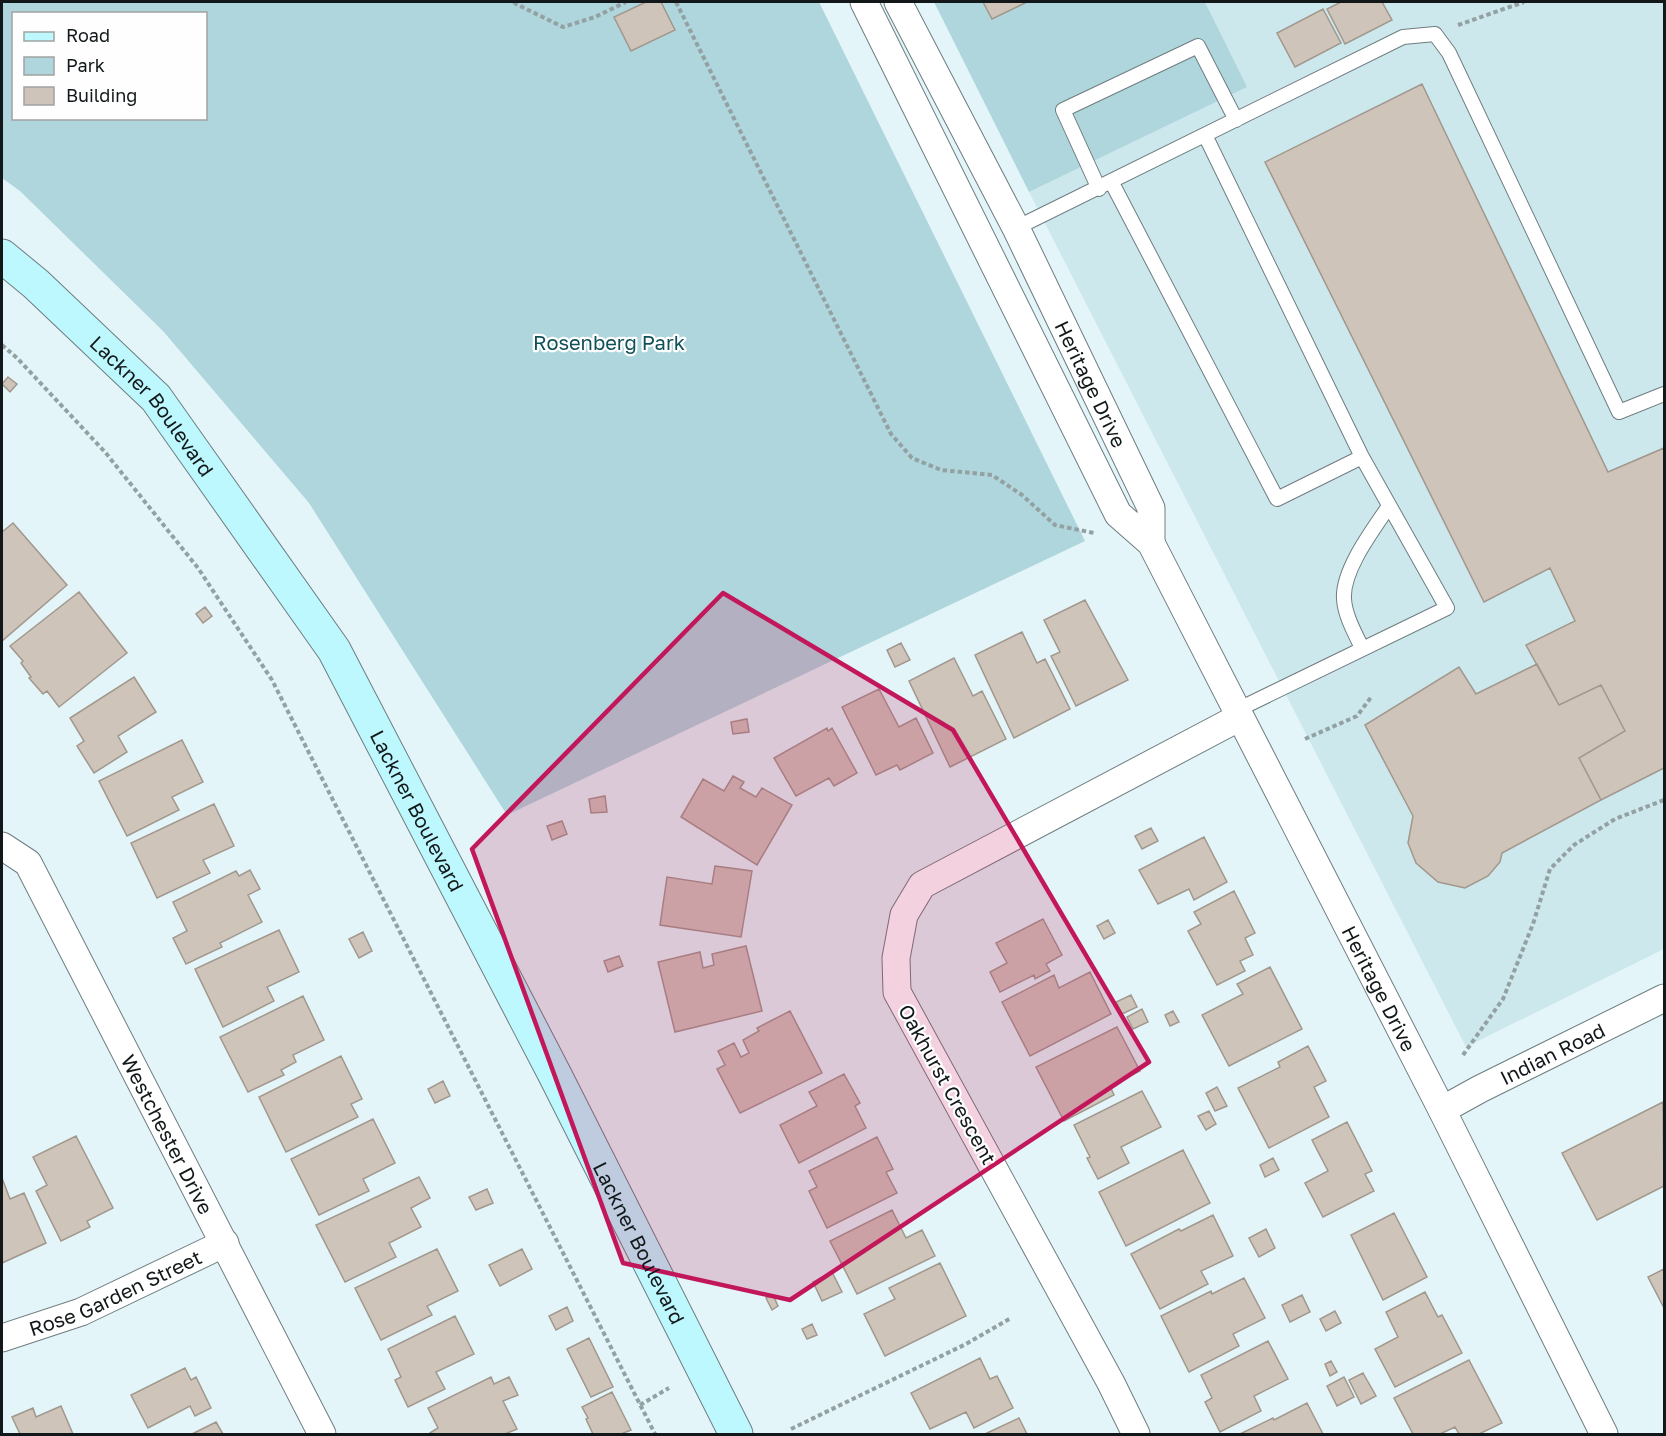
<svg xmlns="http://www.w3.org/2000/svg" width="1666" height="1436" font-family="'Golos Text',sans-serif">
	<rect width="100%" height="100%" fill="#e3f5f8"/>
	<path fill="#cde8ec" d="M 1205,2 L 1664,2 L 1664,949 L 1466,1047 L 1029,192 L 1246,87 Z"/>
	<path fill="#afd6dc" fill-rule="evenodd" d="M 2,2 L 819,2 L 1085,541 L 507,815 L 309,503 L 163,331 L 20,191 L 2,178 ZM 14,14 L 206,14 L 206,118 L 14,118 Z
		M 934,2 L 1205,2 L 1247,87 L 1029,192 Z"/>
	<path fill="#cec4b9" stroke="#a1978d" stroke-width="1.5" d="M 646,2 L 661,2 L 675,30 L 631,51 L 614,17 Z
		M 983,2 L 1027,2 L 992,19 Z
		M 1341,2 L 1382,2 L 1392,20 L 1345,44 L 1327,9 Z
		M 1323,9 L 1341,43 L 1295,67 L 1277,33 Z
		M 1422,84 L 1608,472 L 1664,448 L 1664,768 L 1601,800 L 1579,758 L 1625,731 L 1601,685 L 1559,705 L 1526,645 L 1575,621 L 1550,568 L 1484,602 L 1265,162 Z
		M 8,377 L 17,384 L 10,392 L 2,384 Z
		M 13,523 L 67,585 L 2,641 L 2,532 Z
		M 79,592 L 127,653 L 59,707 L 47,691 L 43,694 L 29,678 L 31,677 L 21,663 L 23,661 L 10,646 Z
		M 1085,600 L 1128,680 L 1076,706 L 1051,656 L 1060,652 L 1044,620 Z
		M 205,607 L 212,616 L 203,623 L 196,614 Z
		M 1022,632 L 1037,663 L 1045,659 L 1070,709 L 1014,738 L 975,655 Z
		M 901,643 L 910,660 L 895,667 L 887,650 Z
		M 954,658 L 973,696 L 982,691 L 1006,739 L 950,767 L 909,681 Z
		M 1537,664 L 1559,705 L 1601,685 L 1625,731 L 1579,758 L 1601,800 L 1502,853 L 1500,862 L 1488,876 L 1465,888 L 1438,882 L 1416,863 L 1408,843 L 1413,816 L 1365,725 L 1459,667 L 1476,694 Z
		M 134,677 L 156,712 L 118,736 L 127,752 L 94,773 L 77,746 L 84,741 L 70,718 Z
		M 879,689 L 899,727 L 916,718 L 933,753 L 900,770 L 897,765 L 876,775 L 842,707 Z
		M 747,719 L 749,732 L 733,734 L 731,722 Z
		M 827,728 L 828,731 L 832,728 L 857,773 L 834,786 L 829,778 L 796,796 L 774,758 Z
		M 182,740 L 203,782 L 172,797 L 179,810 L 127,836 L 99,781 Z
		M 733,776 L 744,782 L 740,788 L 756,797 L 762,788 L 792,805 L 757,865 L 681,817 L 703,779 L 724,791 Z
		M 605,796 L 607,812 L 591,813 L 589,799 Z
		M 214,804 L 234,846 L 203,860 L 210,873 L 157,898 L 131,843 Z
		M 562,821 L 567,834 L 552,840 L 547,826 Z
		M 1151,828 L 1158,841 L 1142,849 L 1135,836 Z
		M 1204,837 L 1227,882 L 1194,900 L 1189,889 L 1158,904 L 1139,870 Z
		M 715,866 L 752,871 L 741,937 L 660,925 L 667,877 L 712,884 Z
		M 250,870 L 260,889 L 248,895 L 262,922 L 220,943 L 222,947 L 186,964 L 173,938 L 187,931 L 173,902 L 236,871 L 239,876 Z
		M 1234,891 L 1255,933 L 1245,938 L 1253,955 L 1240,961 L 1245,971 L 1217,985 L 1188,931 L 1201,924 L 1194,912 Z
		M 1043,919 L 1062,955 L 1046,964 L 1050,971 L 1035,979 L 1034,975 L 1000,992 L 990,972 L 1007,963 L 996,943 Z
		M 1108,920 L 1115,933 L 1104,939 L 1097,926 Z
		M 279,930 L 299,972 L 267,987 L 274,1001 L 223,1027 L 195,969 Z
		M 363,932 L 372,951 L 359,958 L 349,939 Z
		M 746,946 L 762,1011 L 675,1032 L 658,962 L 700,952 L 703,968 L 714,965 L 712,954 Z
		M 619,956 L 623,966 L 608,972 L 604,961 Z
		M 1270,967 L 1302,1029 L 1229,1066 L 1202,1015 L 1243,994 L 1237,984 Z
		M 1090,972 L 1111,1014 L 1030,1056 L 1002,1002 L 1054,975 L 1059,988 Z
		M 1131,995 L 1137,1007 L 1122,1014 L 1116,1002 Z
		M 303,996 L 324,1040 L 293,1055 L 296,1062 L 281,1070 L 284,1075 L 248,1092 L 220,1037 Z
		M 1142,1009 L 1148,1022 L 1133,1029 L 1127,1017 Z
		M 790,1011 L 822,1073 L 740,1113 L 717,1069 L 725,1065 L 718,1051 L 734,1043 L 741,1057 L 749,1053 L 743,1040 L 759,1031 L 757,1028 Z
		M 1173,1011 L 1179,1022 L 1170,1026 L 1165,1015 Z
		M 1117,1027 L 1140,1071 L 1110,1086 L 1114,1095 L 1064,1121 L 1036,1067 Z
		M 1308,1046 L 1326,1081 L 1314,1087 L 1329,1117 L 1269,1148 L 1238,1088 L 1280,1067 L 1278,1062 Z
		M 341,1056 L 362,1099 L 351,1104 L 358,1117 L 286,1152 L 259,1097 Z
		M 844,1074 L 860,1103 L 855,1106 L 866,1128 L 799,1163 L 780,1125 L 817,1106 L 809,1092 Z
		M 443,1081 L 450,1096 L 435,1103 L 428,1089 Z
		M 1217,1087 L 1227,1106 L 1215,1111 L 1206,1093 Z
		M 1142,1091 L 1161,1127 L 1121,1147 L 1129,1163 L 1098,1179 L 1087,1158 L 1090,1157 L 1074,1125 Z
		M 1663,1102 L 1664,1186 L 1597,1220 L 1562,1153 Z
		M 1209,1111 L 1216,1124 L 1206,1130 L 1198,1116 Z
		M 373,1119 L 395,1163 L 363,1179 L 369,1191 L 319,1215 L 291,1159 Z
		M 1347,1122 L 1372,1171 L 1365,1174 L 1374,1191 L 1323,1217 L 1305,1183 L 1328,1171 L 1312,1140 Z
		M 76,1136 L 113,1208 L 87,1221 L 90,1227 L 61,1241 L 36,1191 L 47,1185 L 33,1157 Z
		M 877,1137 L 893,1169 L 886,1172 L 897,1193 L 827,1228 L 809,1191 L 817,1187 L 809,1171 Z
		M 1183,1150 L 1210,1203 L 1126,1246 L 1099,1192 Z
		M 1273,1158 L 1279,1170 L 1265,1177 L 1260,1165 Z
		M 419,1177 L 430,1198 L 411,1208 L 421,1227 L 389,1243 L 396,1257 L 345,1282 L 316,1225 Z
		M 2,1178 L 10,1199 L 24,1193 L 46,1243 L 2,1263 Z
		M 487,1189 L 493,1203 L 476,1210 L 469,1197 Z
		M 892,1210 L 906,1238 L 922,1230 L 935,1256 L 857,1294 L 830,1241 Z
		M 1394,1213 L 1427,1277 L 1383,1300 L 1351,1235 Z
		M 1213,1215 L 1233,1256 L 1201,1271 L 1208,1284 L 1160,1309 L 1131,1254 L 1179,1229 L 1181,1231 Z
		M 1266,1229 L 1275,1248 L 1259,1257 L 1249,1238 Z
		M 437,1249 L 458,1291 L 427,1306 L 432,1315 L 381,1340 L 355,1288 Z
		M 522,1249 L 532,1269 L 500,1286 L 489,1265 Z
		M 940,1263 L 966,1316 L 885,1356 L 864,1314 L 895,1299 L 889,1288 Z
		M 1664,1269 L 1664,1308 L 1648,1277 Z
		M 832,1272 L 842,1292 L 822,1301 L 813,1282 Z
		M 1244,1278 L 1265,1318 L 1233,1334 L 1239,1346 L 1189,1372 L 1161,1316 L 1211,1291 L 1212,1294 Z
		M 1425,1292 L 1438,1317 L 1442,1315 L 1462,1353 L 1395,1387 L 1375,1349 L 1398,1337 L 1386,1312 Z
		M 773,1295 L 778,1306 L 772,1310 L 766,1298 Z
		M 1302,1295 L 1310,1312 L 1290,1322 L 1282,1305 Z
		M 567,1307 L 573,1321 L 556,1330 L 549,1316 Z
		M 1335,1311 L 1341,1323 L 1326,1331 L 1320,1319 Z
		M 455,1316 L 474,1354 L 436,1372 L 445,1389 L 408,1407 L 395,1380 L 401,1377 L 388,1349 Z
		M 812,1324 L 817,1335 L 807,1339 L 802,1329 Z
		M 589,1338 L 613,1387 L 591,1397 L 567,1349 Z
		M 1268,1341 L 1288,1379 L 1254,1396 L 1261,1411 L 1220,1432 L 1205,1402 L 1212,1398 L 1201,1375 Z
		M 980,1358 L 990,1379 L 997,1376 L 1013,1408 L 974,1428 L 966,1412 L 930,1429 L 911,1393 Z
		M 1469,1360 L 1502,1423 L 1479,1434 L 1459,1434 L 1455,1427 L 1440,1434 L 1413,1434 L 1394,1398 Z
		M 1331,1361 L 1337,1372 L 1330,1376 L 1325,1364 Z
		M 185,1368 L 191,1380 L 196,1377 L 211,1408 L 195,1416 L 190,1406 L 148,1428 L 131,1395 Z
		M 1363,1373 L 1376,1396 L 1361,1404 L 1349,1380 Z
		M 491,1377 L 494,1384 L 509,1377 L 518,1395 L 503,1401 L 517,1429 L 505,1434 L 431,1434 L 430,1433 L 438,1428 L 428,1408 Z
		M 1344,1377 L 1354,1397 L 1337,1406 L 1327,1386 Z
		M 612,1392 L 631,1430 L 621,1434 L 593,1434 L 586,1419 L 588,1418 L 582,1407 Z
		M 1307,1403 L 1323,1434 L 1240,1434 L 1273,1418 L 1274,1420 Z
		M 61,1406 L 73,1434 L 20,1434 L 12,1417 L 33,1408 L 36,1417 Z
		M 1019,1418 L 1027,1434 L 985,1434 Z
		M 216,1422 L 223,1434 L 192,1434 Z"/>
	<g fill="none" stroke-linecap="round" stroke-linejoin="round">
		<g stroke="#6e7d80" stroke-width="16">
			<path id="lane" d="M 1111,181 L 1277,499 L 1362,457 L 1205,135
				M 1099,189 L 1063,110 L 1198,46 L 1236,120
				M 1016,228 L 1403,37 L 1435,34 L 1449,53 L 1619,412 L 1664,394
				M 1362,648 C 1355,633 1345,616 1344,599 C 1342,570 1373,530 1389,506
				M 1237,710 L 1447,608 L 1362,457"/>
		</g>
		<g stroke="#6e7d80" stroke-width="29">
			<g id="street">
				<path id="s1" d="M 864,2 L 1118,514 L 1151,543 L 1442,1110 L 1604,1434"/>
				<path id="s2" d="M 898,2 L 1016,228 L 1151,508 L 1151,543"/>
				<path id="s3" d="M 2,846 L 28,863 L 322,1434"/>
				<path id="s4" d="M 1442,1110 L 1480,1089 L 1664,998"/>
				<path id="s5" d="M 2,1338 L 81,1312 L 225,1243"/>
				<path d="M 1136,1434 L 1111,1383 L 897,992 L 896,958 L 904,915 L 922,885 L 1240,717"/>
			</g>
		</g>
		<g stroke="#6e7d80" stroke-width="35">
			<g id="secondary">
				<path id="s6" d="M 2,256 L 36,284 L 156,398 L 334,650 L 555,1075 L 736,1434"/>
			</g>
		</g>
		<path stroke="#93a1a3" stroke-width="4" stroke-dasharray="4.5 3" stroke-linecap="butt" d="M 514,2 L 516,4 L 563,27 L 595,17 L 626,2
			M 676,2 L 891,434 L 912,458 L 941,470 L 992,475 L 1022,495 L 1055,525 L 1094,533
			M 1458,25 L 1524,2
			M 2,345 L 17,358 L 105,452 L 198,568 L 272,680 L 655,1434
			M 1305,739 L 1357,716 L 1372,696
			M 1463,1055 L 1503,999 L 1533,924 L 1550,869 L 1574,845 L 1615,819 L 1664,800
			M 640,1405 L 669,1388
			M 791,1429 L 966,1344 L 1011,1318"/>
		<use href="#lane" stroke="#fff" stroke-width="14"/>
		<use href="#street" stroke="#fff" stroke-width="27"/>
		<use href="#secondary" stroke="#bef8ff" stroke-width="33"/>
	</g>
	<path fill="#c2185b" fill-opacity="0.2" stroke="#c2185b" stroke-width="4.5" stroke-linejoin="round" d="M 723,593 L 953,730 L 1149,1062 L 790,1300 L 623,1263 L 472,849 Z"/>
	<g text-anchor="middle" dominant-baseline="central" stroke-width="4.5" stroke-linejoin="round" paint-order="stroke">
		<g font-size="20" fill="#105058" stroke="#fefefe">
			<text x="609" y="342">Rosenberg Park</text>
		</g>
		<g font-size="20" fill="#121819" stroke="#fefefe">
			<text stroke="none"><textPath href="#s2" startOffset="428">Heritage Drive</textPath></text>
			<text stroke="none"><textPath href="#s6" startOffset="213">Lackner Boulevard</textPath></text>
			<text stroke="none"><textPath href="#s6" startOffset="699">Lackner Boulevard</textPath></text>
			<text stroke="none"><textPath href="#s1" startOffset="1116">Heritage Drive</textPath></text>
			<text stroke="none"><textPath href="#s4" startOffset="124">Indian Road</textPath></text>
			<text transform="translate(948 1084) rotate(61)">Oakhurst Crescent</text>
			<text stroke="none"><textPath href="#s3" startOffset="336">Westchester Drive</textPath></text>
			<text stroke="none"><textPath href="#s6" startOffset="1185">Lackner Boulevard</textPath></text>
			<text stroke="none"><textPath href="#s5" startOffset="122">Rose Garden Street</textPath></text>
		</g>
	</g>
	<rect width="1666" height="1436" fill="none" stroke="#121819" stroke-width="6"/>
	<rect x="12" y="12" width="195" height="108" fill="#fefefe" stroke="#a0a2a2" stroke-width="1.5"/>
	<rect x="24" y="32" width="30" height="9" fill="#bef8ff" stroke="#a0a2a2" stroke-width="1.5"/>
	<text x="66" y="42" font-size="18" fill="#121819">Road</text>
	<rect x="24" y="57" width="30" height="18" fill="#afd6dc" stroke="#a0a2a2" stroke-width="1.5"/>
	<text x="66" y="72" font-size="18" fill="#121819">Park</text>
	<rect x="24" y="87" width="30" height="18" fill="#cec4b9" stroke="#a0a2a2" stroke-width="1.5"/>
	<text x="66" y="102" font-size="18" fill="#121819">Building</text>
</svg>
